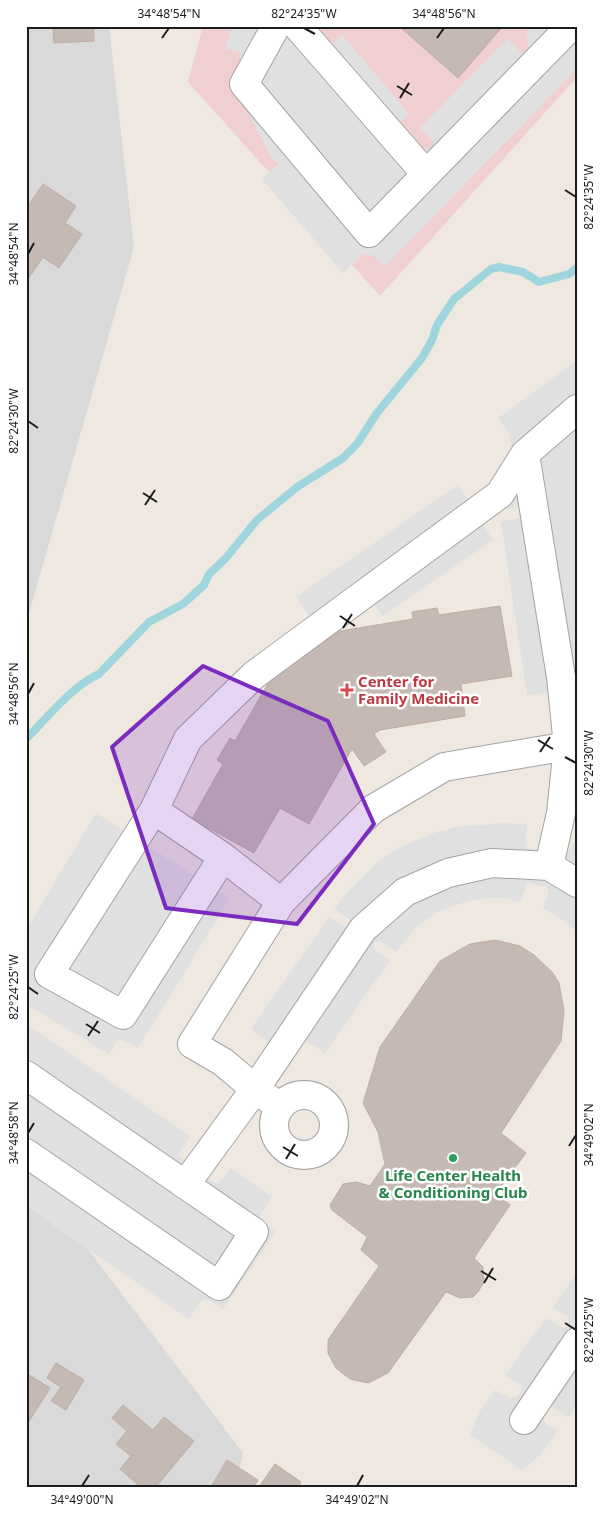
<svg xmlns="http://www.w3.org/2000/svg" width="603" height="1513" font-family="'Noto Sans',sans-serif">
	<rect width="100%" height="100%" fill="#eee8e1"/>
	<path fill="#dad9d9" d="M 26,26 L 109,26 L 134,247 L 26,624 Z
		M 26,1168 L 243,1453 L 235,1487 L 26,1487 Z"/>
	<path fill="#f0cfd1" d="M 203,26 L 577,26 L 577,77 L 380,296 L 188,82 Z"/>
	<path fill="#e0e0e0" d="M 232,26 L 322,26 L 322,35 L 330,45 L 342,35 L 409,114 L 395,126 L 419,150 L 432,148 L 434,145 L 433,141 L 420,128 L 507,39 L 521,52 L 524,53 L 528,50 L 527,26 L 577,26 L 577,69 L 385,266 L 372,255 L 364,254 L 343,273 L 262,179 L 278,164 L 272,158 L 243,104 L 240,52 L 225,49 Z
		M 577,361 L 577,690 L 527,695 L 501,522 L 520,518 L 522,515 L 520,508 L 517,507 L 498,511 L 484,522 L 484,526 L 493,540 L 382,616 L 374,604 L 321,632 L 296,597 L 458,485 L 466,497 L 472,500 L 516,476 L 509,433 L 498,418 Z
		M 96,813 L 230,898 L 138,1048 L 121,1039 L 116,1042 L 109,1054 L 26,1004 L 26,931 Z
		M 503,823 L 527,824 L 525,846 L 528,848 L 563,858 L 565,857 L 575,841 L 577,842 L 577,932 L 556,915 L 543,909 L 549,892 L 547,887 L 527,882 L 521,902 L 504,898 L 487,898 L 471,900 L 441,910 L 415,928 L 396,952 L 380,941 L 374,943 L 375,950 L 390,960 L 325,1053 L 307,1042 L 303,1043 L 291,1058 L 251,1029 L 329,917 L 344,927 L 350,926 L 350,920 L 334,909 L 347,892 L 378,862 L 395,850 L 434,833 L 457,827 Z
		M 26,1024 L 190,1136 L 178,1154 L 179,1156 L 212,1181 L 218,1184 L 231,1168 L 272,1197 L 261,1213 L 260,1218 L 262,1223 L 276,1231 L 223,1309 L 209,1300 L 204,1300 L 199,1303 L 189,1319 L 26,1206 Z
		M 577,1272 L 577,1405 L 568,1418 L 552,1407 L 549,1406 L 543,1413 L 544,1420 L 547,1424 L 558,1431 L 540,1455 L 522,1470 L 470,1435 L 480,1411 L 495,1390 L 510,1398 L 516,1397 L 521,1392 L 521,1385 L 505,1375 L 546,1318 L 561,1327 L 565,1327 L 568,1325 L 568,1317 L 553,1308 Z"/>
	<g fill="none" stroke-linecap="round" stroke-linejoin="round">
		<path stroke="#9fd6dd" stroke-width="8" d="M 26,739 C 47,718 72,686 99,674 L 149,622 L 183,604 L 204,585 L 209,574 L 225,559 L 257,520 L 297,487 L 343,458 L 357,444 L 377,413 L 422,358 L 432,340 L 437,325 L 454,299 L 491,269 L 499,267 L 523,272 L 539,282 L 569,274 L 577,268"/>
	</g>
	<path fill="#c5b9b4" stroke="#c0aca3" d="M 53,26 L 93,26 L 94,41 L 54,43 Z
		M 399,26 L 503,26 L 458,78 Z
		M 43,184 L 76,206 L 65,223 L 82,234 L 59,268 L 43,257 L 26,282 L 26,209 Z
		M 500,606 L 512,676 L 461,684 L 465,716 L 380,730 L 374,734 L 386,752 L 364,766 L 352,749 L 309,824 L 280,808 L 254,853 L 192,819 L 223,764 L 217,760 L 230,738 L 235,741 L 271,678 L 340,631 L 413,619 L 412,612 L 437,608 L 439,615 Z
		M 495,940 L 520,946 L 534,955 L 552,972 L 559,983 L 564,1011 L 561,1041 L 501,1133 L 526,1153 L 496,1193 L 510,1205 L 474,1258 L 483,1267 L 484,1282 L 478,1292 L 473,1297 L 460,1298 L 446,1292 L 388,1373 L 368,1383 L 350,1379 L 336,1368 L 328,1353 L 328,1340 L 379,1266 L 361,1250 L 367,1237 L 332,1210 L 330,1205 L 343,1184 L 356,1182 L 370,1186 L 385,1164 L 378,1132 L 363,1103 L 380,1047 L 440,961 L 470,944 Z
		M 56,1363 L 84,1380 L 66,1410 L 51,1401 L 61,1387 L 47,1378 Z
		M 26,1373 L 50,1388 L 28,1423 L 26,1422 Z
		M 123,1405 L 153,1430 L 164,1417 L 194,1441 L 156,1487 L 141,1487 L 120,1469 L 131,1456 L 116,1444 L 127,1431 L 112,1418 Z
		M 227,1460 L 258,1480 L 254,1487 L 211,1487 Z
		M 275,1464 L 301,1482 L 298,1487 L 259,1487 Z"/>
	<g fill="none" stroke-linecap="round" stroke-linejoin="round">
		<g stroke="#a3a3a3" stroke-width="30">
			<path id="minor" d="M 276,26 L 244,84 L 369,233 L 571,26
				M 297,26 L 426,174
				M 577,743 L 568,746 L 444,767 L 373,809 L 281,902 L 192,1044 L 223,1062 L 255,1089 L 363,929 L 405,892 L 448,873 L 492,863 L 549,866 L 577,883
				M 154,810 L 223,857 L 281,902
				M 223,857 L 123,1015 L 49,974 L 154,810 L 188,739 L 254,675 L 500,494 L 525,454
				M 549,866 L 561,813 L 568,746 L 561,677 L 525,454 L 577,409
				M 26,1075 L 254,1232 L 219,1286 L 26,1153
				M274 1125a30 30 0 1 1 60 0a30 30 0 1 1-60 0Z
				M 185,1185 L 255,1089 L 269,1099
				M 524,1420 L 577,1342"/>
		</g>
		<use href="#minor" stroke="#fff" stroke-width="28"/>
	</g>
	<path fill="#7b2cbf" fill-opacity="0.2" stroke="#7b2cbf" stroke-width="4" stroke-linejoin="round" d="M 203,666 L 328,721 L 374,824 L 297,924 L 166,908 L 112,747 Z"/>
	<path fill="none" stroke="#1c1c1c" stroke-width="2" d="M 304,28 L 315,34M 162,38 L 169,28M 437,38 L 444,28M 397,86 L 412,95M 400,98 L 409,83M 565,190 L 576,197M 28,254 L 34,243M 28,421 L 38,428M 143,493 L 157,502M 145,505 L 155,490M 340,616 L 355,626M 343,628 L 352,614M 28,694 L 34,683M 538,740 L 553,749M 540,752 L 550,737M 565,757 L 576,763M 28,987 L 38,994M 86,1024 L 100,1033M 88,1036 L 98,1021M 28,1133 L 34,1123M 569,1146 L 576,1135M 283,1147 L 298,1156M 286,1159 L 295,1144M 481,1271 L 496,1280M 484,1283 L 493,1268M 565,1323 L 576,1330M 82,1486 L 89,1475M 357,1486 L 363,1475"/>
	<path fill="#e0444e" stroke="#fff" stroke-width="2" d="M344.5 682.5h5v5h5v5h-5v5h-5v-5h-5v-5h5z"/>
	<circle fill="#2e9e5b" stroke="#fff" stroke-width="2" cx="453" cy="1158" r="5"/>
	<g text-anchor="middle" dominant-baseline="central" stroke-width="5" stroke-linejoin="round" paint-order="stroke">
		<g font-size="15" font-weight="bold" fill="#be3a42" stroke="#fff" text-anchor="start">
			<text x="358" y="681">Center for<tspan x="358" dy="17">Family Medicine</tspan></text>
		</g>
		<g font-size="15" font-weight="bold" fill="#27864d" stroke="#fff">
			<text x="453" y="1175">Life Center Health<tspan x="453" dy="17">&amp; Conditioning Club</tspan></text>
		</g>
	</g>
	<rect width="603" height="1513" fill="none" stroke="#ffffff" stroke-width="55"/>
	<rect x="28" y="28" width="548" height="1458" fill="none" stroke="#1c1c1c" stroke-width="2"/>
	<g font-size="12" text-anchor="middle" fill="#1c1c1c">
		<text x="169" y="18">34°48'54"N</text>
		<text x="304" y="18">82°24'35"W</text>
		<text x="444" y="18">34°48'56"N</text>
		<text transform="translate(589 197) rotate(-90)" y="4">82°24'35"W</text>
		<text transform="translate(14 254) rotate(-90)" y="4">34°48'54"N</text>
		<text transform="translate(14 421) rotate(-90)" y="4">82°24'30"W</text>
		<text transform="translate(14 694) rotate(-90)" y="4">34°48'56"N</text>
		<text transform="translate(589 763) rotate(-90)" y="4">82°24'30"W</text>
		<text transform="translate(14 987) rotate(-90)" y="4">82°24'25"W</text>
		<text transform="translate(14 1133) rotate(-90)" y="4">34°48'58"N</text>
		<text transform="translate(589 1135) rotate(-90)" y="4">34°49'02"N</text>
		<text transform="translate(589 1330) rotate(-90)" y="4">82°24'25"W</text>
		<text x="82" y="1504">34°49'00"N</text>
		<text x="357" y="1504">34°49'02"N</text>
	</g>
</svg>
